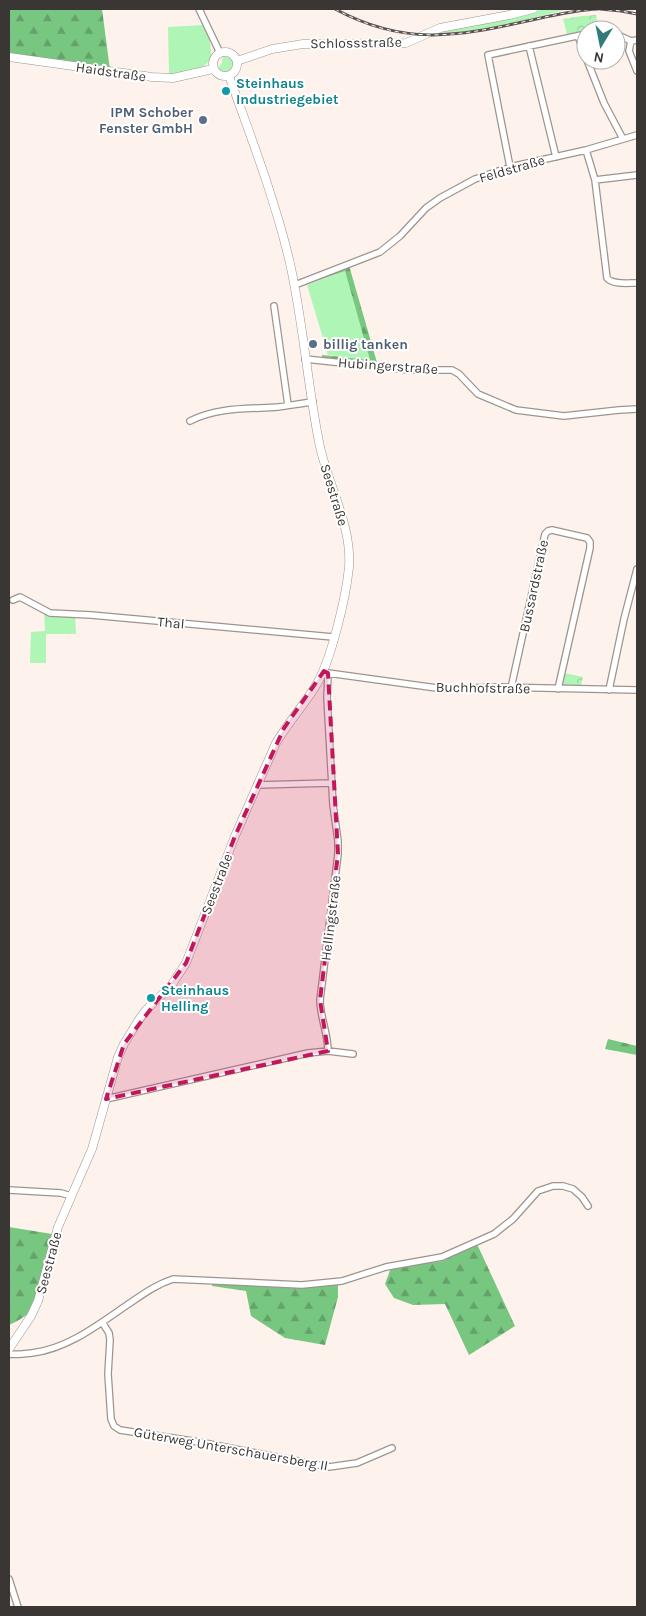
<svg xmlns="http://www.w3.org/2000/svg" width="646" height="1616" font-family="Karla,sans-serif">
	<defs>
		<pattern id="forest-firs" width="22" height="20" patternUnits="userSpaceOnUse" patternTransform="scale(1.25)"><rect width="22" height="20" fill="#78c781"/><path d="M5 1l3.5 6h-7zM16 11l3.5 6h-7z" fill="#63a26a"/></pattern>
		<pattern id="park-crowns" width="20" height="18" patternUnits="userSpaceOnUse" patternTransform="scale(1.25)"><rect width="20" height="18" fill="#aff5b6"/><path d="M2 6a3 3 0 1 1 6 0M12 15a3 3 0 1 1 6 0" fill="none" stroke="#97d39d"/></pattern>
	</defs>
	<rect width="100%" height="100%" fill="#fef2ec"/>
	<path fill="#aff5b6" d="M 544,9 L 569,9 C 524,20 478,33 431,33 L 508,18 Z
		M 204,25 L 209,36 L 212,58 C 200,73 187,73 169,75 L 168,27 Z
		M 223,56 L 231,58 C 238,69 227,78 217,69 L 222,63 Z
		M 345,271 L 370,360 L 328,355 L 307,285 Z
		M 44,610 L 58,613 L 75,612 L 76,634 L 46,634 L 46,663 L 30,663 L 31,632 L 45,631 Z"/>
	<path fill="url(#forest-firs)" d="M 9,9 L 102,9 L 110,70 L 9,56 Z
		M 348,262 L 378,366 L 322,359 L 322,355 L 370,360 L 345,271 L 299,287 L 297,281 Z
		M 608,1039 L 637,1046 L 637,1055 L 605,1049 Z
		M 9,1227 L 52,1234 C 48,1251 40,1301 29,1313 C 23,1318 16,1322 9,1325 Z
		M 477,1244 L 515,1326 L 469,1355 L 445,1304 L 413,1305 L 394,1298 L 385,1284 L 391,1268 L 443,1261 Z
		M 212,1281 L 305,1287 L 338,1285 L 338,1297 L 325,1345 L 285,1338 L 251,1316 L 246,1291 L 212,1286 Z"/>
	<path fill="url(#park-crowns)" d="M 596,15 L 598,28 L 567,34 L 563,19 L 582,16 Z
		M 564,673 L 583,677 L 580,689 L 563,688 Z"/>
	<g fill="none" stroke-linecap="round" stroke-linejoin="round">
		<g stroke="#9e948e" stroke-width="8">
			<path id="street" d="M 199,9 L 220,53
				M 616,34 L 631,41
				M 578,36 L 586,57
				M 637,40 L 631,41 L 629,51 L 637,71
				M 529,46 L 556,157
				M 587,60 L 604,103 L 623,139
				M 586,150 L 595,180 L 607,278 C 613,285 628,283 637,283
				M 510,167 L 488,55 L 586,34
				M 595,180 L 637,175
				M 295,285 L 380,252 L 400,236 L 426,208 L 440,198 L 475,179 L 510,167 L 586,150 L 637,135
				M 274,306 L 288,405
				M 305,359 L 410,370 L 452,370 L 459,374 L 478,394 L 516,410 L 564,416 L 619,410 L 637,409
				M 190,421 C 217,407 248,409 278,407 C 289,406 301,403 313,402
				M 13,600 L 20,597 L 50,613 L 91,615 L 333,637
				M 324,671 L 328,673 L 327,698 L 333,805 L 338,841 L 338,854 L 320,1000 C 320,1017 328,1033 328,1051
				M 328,673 L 444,689 L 500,687 L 637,690
				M 511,688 L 545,534 L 548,531 L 552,530 L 587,538 L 590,542 L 590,548 L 558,689
				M 609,690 L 624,619 L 637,569
				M 257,785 L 331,783
				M 106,1099 L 308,1053 L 328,1051 L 353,1054
				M 9,1190 L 61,1193 L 71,1196
				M 102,1322 L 109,1333 L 110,1340 L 108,1374 L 111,1419 L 114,1426 L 120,1430 L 199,1442 L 329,1467 L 357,1463 L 392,1448
				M 9,1354 C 16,1355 24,1354 32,1353 C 67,1349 98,1325 127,1305 C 142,1295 155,1285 173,1279 L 302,1285 L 342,1281 L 386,1267 L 442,1257 L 494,1234 L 513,1219 L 538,1191 L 553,1186 L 563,1186 L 573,1189 L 582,1197 L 588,1206
				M 9,1579 L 18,1607"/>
		</g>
		<g stroke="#9e948e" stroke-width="9">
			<path id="secondary" d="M213 64a12 12 0 1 1 24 0a12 12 0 1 1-24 0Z
				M 9,57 L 152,77 L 173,78 L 213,69
				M 237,61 L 272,49 L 303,44 L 406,43 L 440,28 L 509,15 L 533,9
				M 9,1349 L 31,1316 L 38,1301 L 58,1227 L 92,1149 L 118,1057 L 124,1044 L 138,1021 L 146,1010 L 171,986 L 186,963 L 235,836 L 276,743 C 288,723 303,706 315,687 C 331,662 346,597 349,567 C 352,524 327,484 319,442 C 307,382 303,319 289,259 C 274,197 251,137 229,76"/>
		</g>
		<use href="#street" stroke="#fff" stroke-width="5.5"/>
		<use href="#secondary" stroke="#fff" stroke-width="8"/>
		<g stroke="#5a5451" stroke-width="3">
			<path id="rail" d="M 335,9 C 404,46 455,37 527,21 C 550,16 574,10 598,9
				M 600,9 L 621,11 L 637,14"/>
		</g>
		<use href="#rail" stroke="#fff" stroke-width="1" stroke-dasharray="4" stroke-linecap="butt"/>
	</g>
	<path fill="#c2185b" fill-opacity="0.2" stroke="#c2185b" stroke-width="4" stroke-dasharray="10 6" stroke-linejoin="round" d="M 324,671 L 328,673 L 338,854 L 320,1000 L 328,1051 L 106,1099 L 124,1044 L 186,963 L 235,836 L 284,728 Z"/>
	<g fill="#0f9aa8" stroke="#fff" stroke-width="2">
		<circle cx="226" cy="91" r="5"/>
		<circle cx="151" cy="998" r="5"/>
	</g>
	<g fill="#5c6f8a" stroke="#fff" stroke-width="2">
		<circle cx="203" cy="120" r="5"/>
		<circle cx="313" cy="344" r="5"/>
	</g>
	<g text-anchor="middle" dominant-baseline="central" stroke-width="4" stroke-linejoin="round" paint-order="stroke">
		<g font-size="14" fill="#3a3633" stroke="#fff">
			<text transform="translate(356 43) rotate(-1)">Schlossstraße</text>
			<text transform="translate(111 72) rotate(8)">Haidstraße</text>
			<text transform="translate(512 169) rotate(-16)">Feldstraße</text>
			<text transform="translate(388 366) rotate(4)">Hubingerstraße</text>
			<text transform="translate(334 495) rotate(73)">Seestraße</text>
			<text transform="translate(534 586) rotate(-78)">Bussardstraße</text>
			<text transform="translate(171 623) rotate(5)">Thal</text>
			<text transform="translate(483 688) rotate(1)">Buchhofstraße</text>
			<text transform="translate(217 884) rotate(-69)">Seestraße</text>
			<text transform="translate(331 918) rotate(-83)">Hellingstraße</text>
			<text transform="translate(49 1263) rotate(-75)">Seestraße</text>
			<text transform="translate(231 1449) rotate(10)">Güterweg Unterschauersberg II</text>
		</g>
		<g font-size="14" font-weight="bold" fill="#0d838f" stroke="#fff" text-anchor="start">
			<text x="236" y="83">Steinhaus<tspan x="236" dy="16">Industriegebiet</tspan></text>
			<text x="161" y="990">Steinhaus<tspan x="161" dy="16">Helling</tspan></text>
		</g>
		<g font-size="14" font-weight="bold" fill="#4e5e75" stroke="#fff" text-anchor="end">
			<text x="193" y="112">IPM Schober<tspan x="193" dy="16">Fenster GmbH</tspan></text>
			<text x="323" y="344" text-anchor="start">billig tanken</text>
		</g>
	</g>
	<rect width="646" height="1616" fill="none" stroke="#3a3633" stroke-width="20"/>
	<g transform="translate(601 45) rotate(190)"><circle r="24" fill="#ffffff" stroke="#b0afad"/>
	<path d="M0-4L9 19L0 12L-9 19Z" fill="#317b7b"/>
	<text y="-8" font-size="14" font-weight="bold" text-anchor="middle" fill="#3a3633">N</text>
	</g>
</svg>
